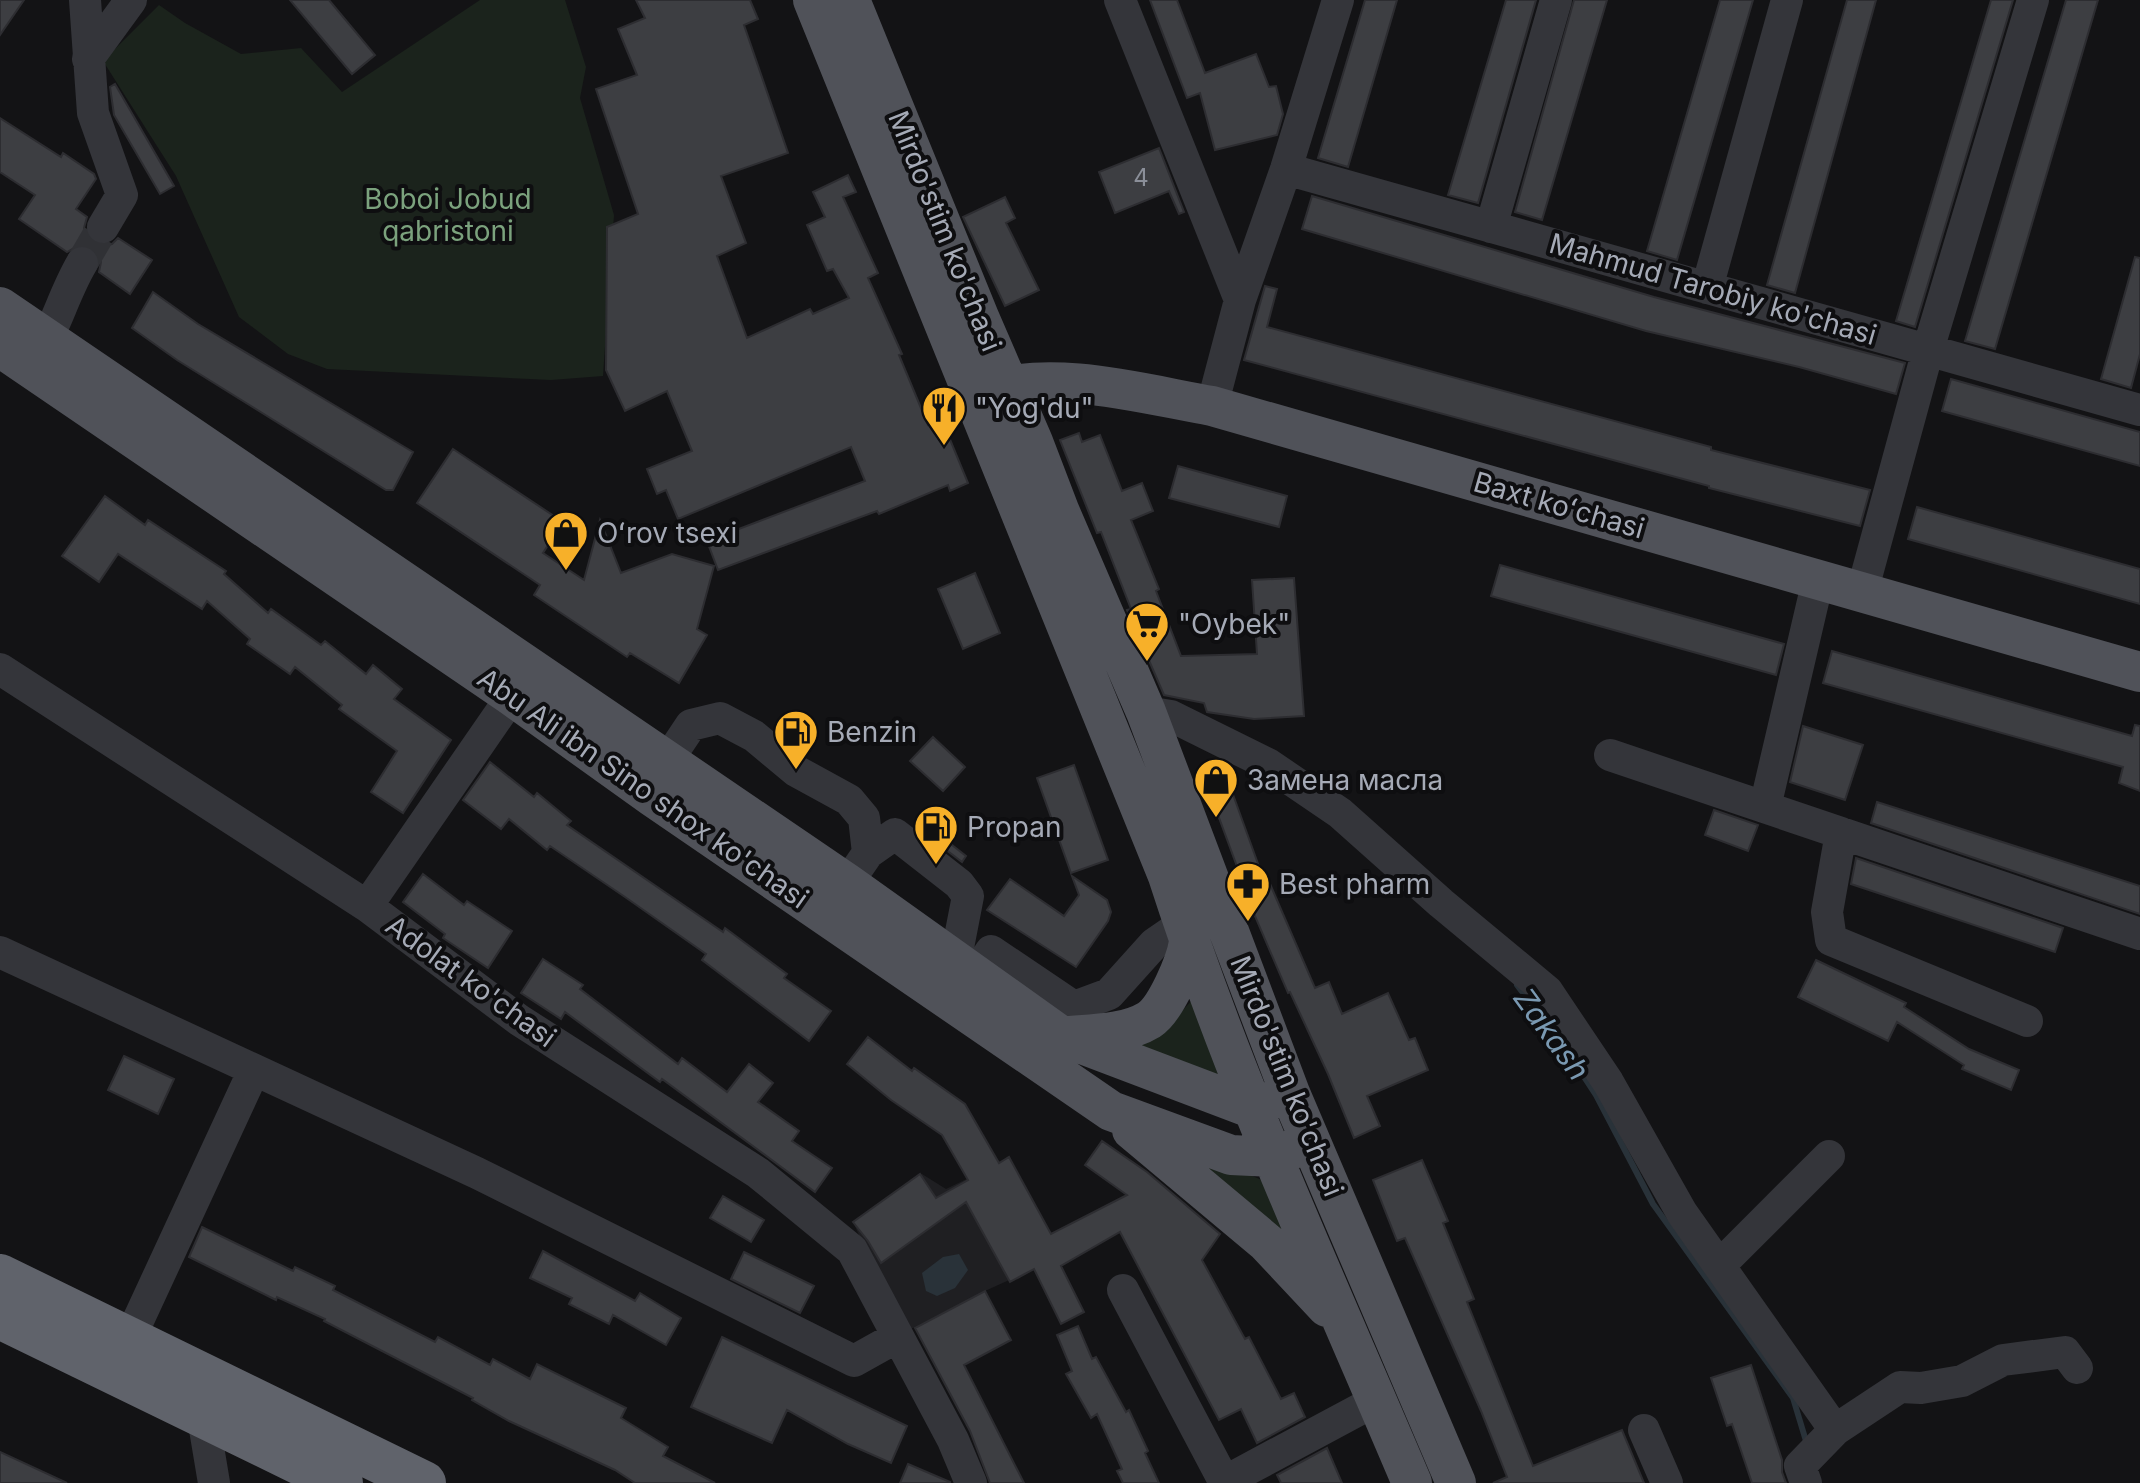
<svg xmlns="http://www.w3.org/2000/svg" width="2140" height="1483" font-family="Inter,sans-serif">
	<rect width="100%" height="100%" fill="#131315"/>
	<path fill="#1f1f22" d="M 1008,1159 L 1058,1258 L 985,1291 L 911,1329 L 877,1274 L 854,1224 L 922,1174 L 946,1189 Z"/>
	<path fill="#1b231c" d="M 480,0 L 565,0 L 586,67 L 580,98 L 614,215 L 603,376 L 551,380 L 327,369 L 288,354 L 239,317 L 176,176 L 103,61 L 159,5 L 185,23 L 241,54 L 301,48 L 342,92 Z
		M 1196,996 L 1224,1085 L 1127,1047 L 1183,1010 Z
		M 1157,1136 L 1269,1183 L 1294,1251 Z"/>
	<path fill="#293239" d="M 959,1254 L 968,1270 L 955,1288 L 937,1296 L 926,1291 L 922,1273 L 943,1257 Z"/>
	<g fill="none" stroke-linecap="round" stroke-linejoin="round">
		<path stroke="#293239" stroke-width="6" d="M 1517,985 L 1566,1049 L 1596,1095 L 1653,1204 L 1793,1398 L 1806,1441"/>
	</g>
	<path fill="#3d3e42" stroke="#2d2d31" stroke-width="2" d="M 0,0 L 24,0 L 0,35 Z
		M 290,0 L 329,0 L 375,55 L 352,74 Z
		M 636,0 L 750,0 L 758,19 L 744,25 L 788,153 L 721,176 L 746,243 L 717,256 L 747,338 L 810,309 L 813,314 L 849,298 L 833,269 L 827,271 L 807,225 L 825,217 L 813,192 L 848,175 L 856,192 L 843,197 L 878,273 L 868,278 L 902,354 L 899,355 L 928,425 L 942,420 L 968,483 L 950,491 L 948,485 L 879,514 L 877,511 L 718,570 L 707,541 L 865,481 L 851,447 L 678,519 L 666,490 L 657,494 L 647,469 L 692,451 L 667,391 L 625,411 L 606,370 L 607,227 L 638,214 L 596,89 L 637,75 L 618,29 L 645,18 Z
		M 1150,0 L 1177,0 L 1205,73 L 1256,54 L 1269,87 L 1276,86 L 1283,114 L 1277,135 L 1215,150 L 1200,93 L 1187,98 Z
		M 1365,0 L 1397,0 L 1348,167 L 1318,158 Z
		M 1506,0 L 1536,0 L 1478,203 L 1448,195 Z
		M 1574,0 L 1607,0 L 1542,220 L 1515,212 Z
		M 1720,0 L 1753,0 L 1677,260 L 1647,251 Z
		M 1847,0 L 1876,0 L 1795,293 L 1767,285 Z
		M 1991,0 L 2013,0 L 1915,327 L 1896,321 Z
		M 2066,0 L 2098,0 L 1995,349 L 1965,341 Z
		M 115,84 L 174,186 L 160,194 L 114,115 L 110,87 Z
		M 0,118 L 61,157 L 63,153 L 94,174 L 96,179 L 76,209 L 87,217 L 84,228 L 87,237 L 93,243 L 102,246 L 112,244 L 118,238 L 152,260 L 130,294 L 99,272 L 101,262 L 99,254 L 92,247 L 81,244 L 67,252 L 19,219 L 35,195 L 0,172 Z
		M 1159,148 L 1184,212 L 1179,214 L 1169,191 L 1115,213 L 1099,172 Z
		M 1312,196 L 1654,297 L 1905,363 L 1896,394 L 1799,367 L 1646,331 L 1302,229 Z
		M 1005,197 L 1015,218 L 1006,223 L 1039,290 L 1005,306 L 963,217 Z
		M 2135,257 L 2140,258 L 2140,354 L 2131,388 L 2101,379 Z
		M 1265,286 L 1277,289 L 1267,327 L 1711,447 L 1711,450 L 1870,490 L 1860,526 L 1709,488 L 1709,486 L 1244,360 Z
		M 153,292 L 198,324 L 413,452 L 393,490 L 386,490 L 177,360 L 132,328 Z
		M 1951,379 L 2140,432 L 2140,466 L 1942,411 Z
		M 1079,433 L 1082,442 L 1100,435 L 1122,491 L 1142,483 L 1153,511 L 1131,520 L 1159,589 L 1156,591 L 1181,656 L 1257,654 L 1252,580 L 1294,578 L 1304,716 L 1254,719 L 1207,712 L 1204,703 L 1164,695 L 1127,610 L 1131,609 L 1101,532 L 1097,533 L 1060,440 Z
		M 453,449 L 563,522 L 543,553 L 584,580 L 600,520 L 621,573 L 672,554 L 714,566 L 697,629 L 707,635 L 679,683 L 630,653 L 627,657 L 534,595 L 540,585 L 417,503 Z
		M 1178,466 L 1287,496 L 1279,527 L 1169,498 Z
		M 105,496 L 145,525 L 148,520 L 226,571 L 224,574 L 268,613 L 271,609 L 321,645 L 325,641 L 366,674 L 373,665 L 402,689 L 394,699 L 451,740 L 403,813 L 371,792 L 397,751 L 339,709 L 342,705 L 295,667 L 290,674 L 247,644 L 250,639 L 207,601 L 202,609 L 118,554 L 99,582 L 62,556 Z
		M 1917,507 L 2140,569 L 2140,604 L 1908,539 Z
		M 1500,565 L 1784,644 L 1776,675 L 1491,596 Z
		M 975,573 L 1000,633 L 963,649 L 938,589 Z
		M 1832,651 L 2132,736 L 2135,725 L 2140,726 L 2140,791 L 2119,783 L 2123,767 L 1823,683 Z
		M 1803,726 L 1863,745 L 1845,800 L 1790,782 Z
		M 933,737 L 965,767 L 943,791 L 910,761 Z
		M 490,762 L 534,797 L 537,793 L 571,821 L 567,825 L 723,932 L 725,928 L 787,974 L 784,978 L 831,1011 L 809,1041 L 702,960 L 706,954 L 625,897 L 550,846 L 547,850 L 509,819 L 501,829 L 463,800 Z
		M 1074,765 L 1108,860 L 1071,873 L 1037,778 Z
		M 1231,789 L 1261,872 L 1264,870 L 1315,988 L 1329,982 L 1342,1014 L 1388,993 L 1409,1040 L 1415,1038 L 1428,1070 L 1367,1096 L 1380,1126 L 1354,1138 L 1328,1074 L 1290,992 L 1288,993 L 1240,881 L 1242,880 L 1211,796 Z
		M 1877,802 L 2140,886 L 2140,914 L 1871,823 Z
		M 1714,810 L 1758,825 L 1748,851 L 1705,835 Z
		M 924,823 L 966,856 L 962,862 L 919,829 Z
		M 1856,858 L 2063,928 L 2055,952 L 1851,884 Z
		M 423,874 L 464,905 L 467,901 L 512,931 L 488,968 L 443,938 L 445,934 L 403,902 Z
		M 1072,876 L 1107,900 L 1111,912 L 1108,921 L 1076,967 L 987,910 L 1010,879 L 1064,916 L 1079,895 Z
		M 543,959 L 583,985 L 580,989 L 678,1064 L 682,1058 L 727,1092 L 749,1064 L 773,1083 L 758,1102 L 799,1131 L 792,1141 L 832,1168 L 815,1192 L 662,1079 L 660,1082 L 565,1012 L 561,1019 L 521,993 Z
		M 1816,960 L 1906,1003 L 1904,1007 L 1969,1049 L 2019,1070 L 2011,1090 L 1962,1069 L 1964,1065 L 1897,1022 L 1888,1041 L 1798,997 Z
		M 868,1037 L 912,1071 L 914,1068 L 965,1104 L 999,1163 L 1009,1157 L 1051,1234 L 1127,1195 L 1085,1165 L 1102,1141 L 1147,1172 L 1220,1234 L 1202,1260 L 1245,1339 L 1249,1337 L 1281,1399 L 1294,1393 L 1305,1417 L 1257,1443 L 1241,1409 L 1219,1420 L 1120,1232 L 1061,1266 L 1084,1312 L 1061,1324 L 1034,1269 L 1010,1282 L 966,1202 L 881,1263 L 868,1241 L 853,1222 L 920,1174 L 936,1198 L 968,1180 L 942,1135 L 891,1100 L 847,1064 Z
		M 124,1056 L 174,1079 L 158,1114 L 108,1090 Z
		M 1422,1160 L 1448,1221 L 1443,1223 L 1474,1299 L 1467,1302 L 1533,1466 L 1622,1430 L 1644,1483 L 1493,1483 L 1507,1477 L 1481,1411 L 1405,1238 L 1397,1241 L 1373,1180 Z
		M 723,1196 L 764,1220 L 751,1242 L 710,1218 Z
		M 202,1227 L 293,1271 L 295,1267 L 335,1286 L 333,1290 L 435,1342 L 438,1337 L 490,1365 L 493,1359 L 530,1379 L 537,1364 L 626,1408 L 621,1418 L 668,1447 L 663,1456 L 715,1483 L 635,1483 L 615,1470 L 509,1421 L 472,1400 L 473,1398 L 324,1321 L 325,1319 L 277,1297 L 276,1300 L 189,1257 Z
		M 543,1251 L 635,1301 L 640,1293 L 681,1318 L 666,1345 L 613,1315 L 609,1324 L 569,1304 L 572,1298 L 530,1278 Z
		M 744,1252 L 814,1286 L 800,1313 L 731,1279 Z
		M 985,1291 L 1011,1340 L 964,1365 L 1024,1483 L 990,1483 L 970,1431 L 915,1328 Z
		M 1078,1326 L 1092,1359 L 1096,1357 L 1126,1412 L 1129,1410 L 1148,1451 L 1145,1453 L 1159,1483 L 1123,1483 L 1117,1471 L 1122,1469 L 1097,1414 L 1091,1418 L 1066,1374 L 1072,1371 L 1057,1335 Z
		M 722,1337 L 907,1426 L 891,1463 L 848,1444 L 787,1410 L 772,1443 L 691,1407 Z
		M 1751,1365 L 1782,1460 L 1782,1472 L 1786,1483 L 1752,1483 L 1732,1424 L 1727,1426 L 1711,1378 Z
		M 1327,1448 L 1342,1483 L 1281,1483 L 1277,1475 Z
		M 0,1452 L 67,1483 L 0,1483 Z
		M 908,1464 L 950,1482 L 950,1483 L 900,1483 Z"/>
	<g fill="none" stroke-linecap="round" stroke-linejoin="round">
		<path stroke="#303135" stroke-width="32" stroke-dasharray="32 16" stroke-linecap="butt" d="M 82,263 L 103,227"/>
		<path stroke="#34353a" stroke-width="32" d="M 85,0 L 93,113 L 122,195 L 103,227
			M 1120,0 L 1240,300
			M 88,59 L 131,0
			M 1286,169 L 2140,410
			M 1491,227 L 1556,0
			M 1707,288 L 1787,0
			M 37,357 C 56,327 64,293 82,263
			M 1212,406 L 1240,300 L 1286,169 L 1338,0
			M 1862,592 L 1928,350 L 2033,0
			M 0,669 L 367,906 L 519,1020 L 758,1173 L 852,1250 L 953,1440 L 971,1483
			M 1146,712 L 1171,716 L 1268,764 L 1340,813 L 1441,903 L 1547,991 L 1608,1082 L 1682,1213 L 1835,1430 L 1800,1466 L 1806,1483
			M 1610,755 L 2140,934
			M 667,761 L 691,725 L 720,718 L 754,736 L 796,771 L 849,800 L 864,818 L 868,853
			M 1765,807 L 1818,580
			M 1841,833 L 1827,912 L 1831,940 L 2027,1021
			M 857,869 L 868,853 L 895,834 L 959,884 L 968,896 L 955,963
			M 367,906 L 512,696
			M 0,952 L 477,1173 L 854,1361 L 897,1337
			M 974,976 L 991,951 L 1074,1007 L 1109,994 L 1154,944 L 1183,924
			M 1720,1265 L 1829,1156
			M 1123,1290 L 1225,1483
			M 129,1340 L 254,1070
			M 203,1417 L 214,1483
			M 1644,1430 L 1667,1483
			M 1835,1430 L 1900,1387 L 1921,1388 L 1962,1381 L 2003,1360 L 2065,1352 L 2077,1368
			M 1224,1482 L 1377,1400"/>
		<path stroke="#505259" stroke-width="40" d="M 813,0 L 1168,876 C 1235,1084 1327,1282 1412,1483
			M 850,0 L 979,317 L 1033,442 L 1059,510 L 1146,712 L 1290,1093 L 1456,1483
			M 0,307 L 848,884 L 1061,1036 L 1251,1108 L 1267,1102
			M 0,347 L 512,696 L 653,797 L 1111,1111 L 1231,1155 L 1273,1157 L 1293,1149
			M 987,391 C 1055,369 1143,394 1212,406 L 2140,672
			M 1068,1036 C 1094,1034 1126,1034 1149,1020 C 1166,1009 1186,962 1189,942
			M 1132,1130 L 1267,1243 L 1327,1307"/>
		<path stroke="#60636b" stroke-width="44" d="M 0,1276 L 424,1483
			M 0,1317 L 341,1483"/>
	</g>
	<defs>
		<g id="restaurant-pin" transform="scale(2.3)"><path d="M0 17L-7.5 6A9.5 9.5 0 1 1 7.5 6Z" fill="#f7b029" stroke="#0e0e10"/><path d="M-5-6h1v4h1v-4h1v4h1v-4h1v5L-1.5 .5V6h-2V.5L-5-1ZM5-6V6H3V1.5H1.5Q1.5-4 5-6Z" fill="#111"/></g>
		<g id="shop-pin" transform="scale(2.3)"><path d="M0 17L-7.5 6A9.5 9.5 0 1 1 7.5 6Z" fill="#f7b029" stroke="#0e0e10"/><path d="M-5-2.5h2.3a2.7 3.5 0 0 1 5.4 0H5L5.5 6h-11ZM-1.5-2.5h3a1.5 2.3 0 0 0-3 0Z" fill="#111"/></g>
		<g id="supermarket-pin" transform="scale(2.3)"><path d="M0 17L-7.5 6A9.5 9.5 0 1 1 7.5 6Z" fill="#f7b029" stroke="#0e0e10"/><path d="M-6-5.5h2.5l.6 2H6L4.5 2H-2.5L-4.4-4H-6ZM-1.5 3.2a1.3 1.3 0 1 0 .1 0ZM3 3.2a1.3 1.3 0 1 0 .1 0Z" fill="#111"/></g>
		<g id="fuel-pin" transform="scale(2.3)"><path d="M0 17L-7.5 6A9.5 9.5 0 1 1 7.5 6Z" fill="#f7b029" stroke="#0e0e10"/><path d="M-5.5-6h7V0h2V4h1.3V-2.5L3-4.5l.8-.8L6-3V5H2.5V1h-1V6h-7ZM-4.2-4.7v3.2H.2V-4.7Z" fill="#111"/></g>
		<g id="pharmacy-pin" transform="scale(2.3)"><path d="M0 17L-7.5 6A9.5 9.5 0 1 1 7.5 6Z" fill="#f7b029" stroke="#0e0e10"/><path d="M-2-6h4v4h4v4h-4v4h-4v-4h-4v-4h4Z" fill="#111"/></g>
	</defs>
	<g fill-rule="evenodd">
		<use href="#restaurant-pin" x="944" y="408"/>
		<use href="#shop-pin" x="566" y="533"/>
		<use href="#supermarket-pin" x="1147" y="624"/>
		<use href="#fuel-pin" x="796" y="732"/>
		<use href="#shop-pin" x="1216" y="780"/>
		<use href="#fuel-pin" x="936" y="827"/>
		<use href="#pharmacy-pin" x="1248" y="884"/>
	</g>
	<g text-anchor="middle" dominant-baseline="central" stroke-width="8" stroke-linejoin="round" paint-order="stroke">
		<g font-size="24" fill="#8b8f99">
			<text x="1141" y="177">4</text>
		</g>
		<g font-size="28" fill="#7ba27d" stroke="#0e0e10">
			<text x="448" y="199">Boboi Jobud<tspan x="448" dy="32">qabristoni</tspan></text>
		</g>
		<g font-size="28" fill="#a5aab6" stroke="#0e0e10">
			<text transform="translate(945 231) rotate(68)">Mirdo'stim ko'chasi</text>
			<text transform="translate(1713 289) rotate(16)">Mahmud Tarobiy ko'chasi</text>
			<text transform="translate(1559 505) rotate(16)">Baxt koʻchasi</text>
			<text transform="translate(643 788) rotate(35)">Abu Ali ibn Sino shox ko'chasi</text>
			<text transform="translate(471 981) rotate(36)">Adolat ko'chasi</text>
			<text transform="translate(1287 1076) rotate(68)">Mirdo'stim ko'chasi</text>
		</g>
		<g font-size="28" fill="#a5aab6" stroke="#0e0e10" text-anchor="start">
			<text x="975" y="408">"Yog'du"</text>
			<text x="597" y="533">Oʻrov tsexi</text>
			<text x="1178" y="624">"Oybek"</text>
			<text x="827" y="732">Benzin</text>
			<text x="1247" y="780">Замена масла</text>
			<text x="967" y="827">Propan</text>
			<text x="1279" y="884">Best pharm</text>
		</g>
		<g font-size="30" font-style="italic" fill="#7a99b2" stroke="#0e0e10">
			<text transform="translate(1552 1034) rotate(54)">Zakash</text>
		</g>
	</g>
</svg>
